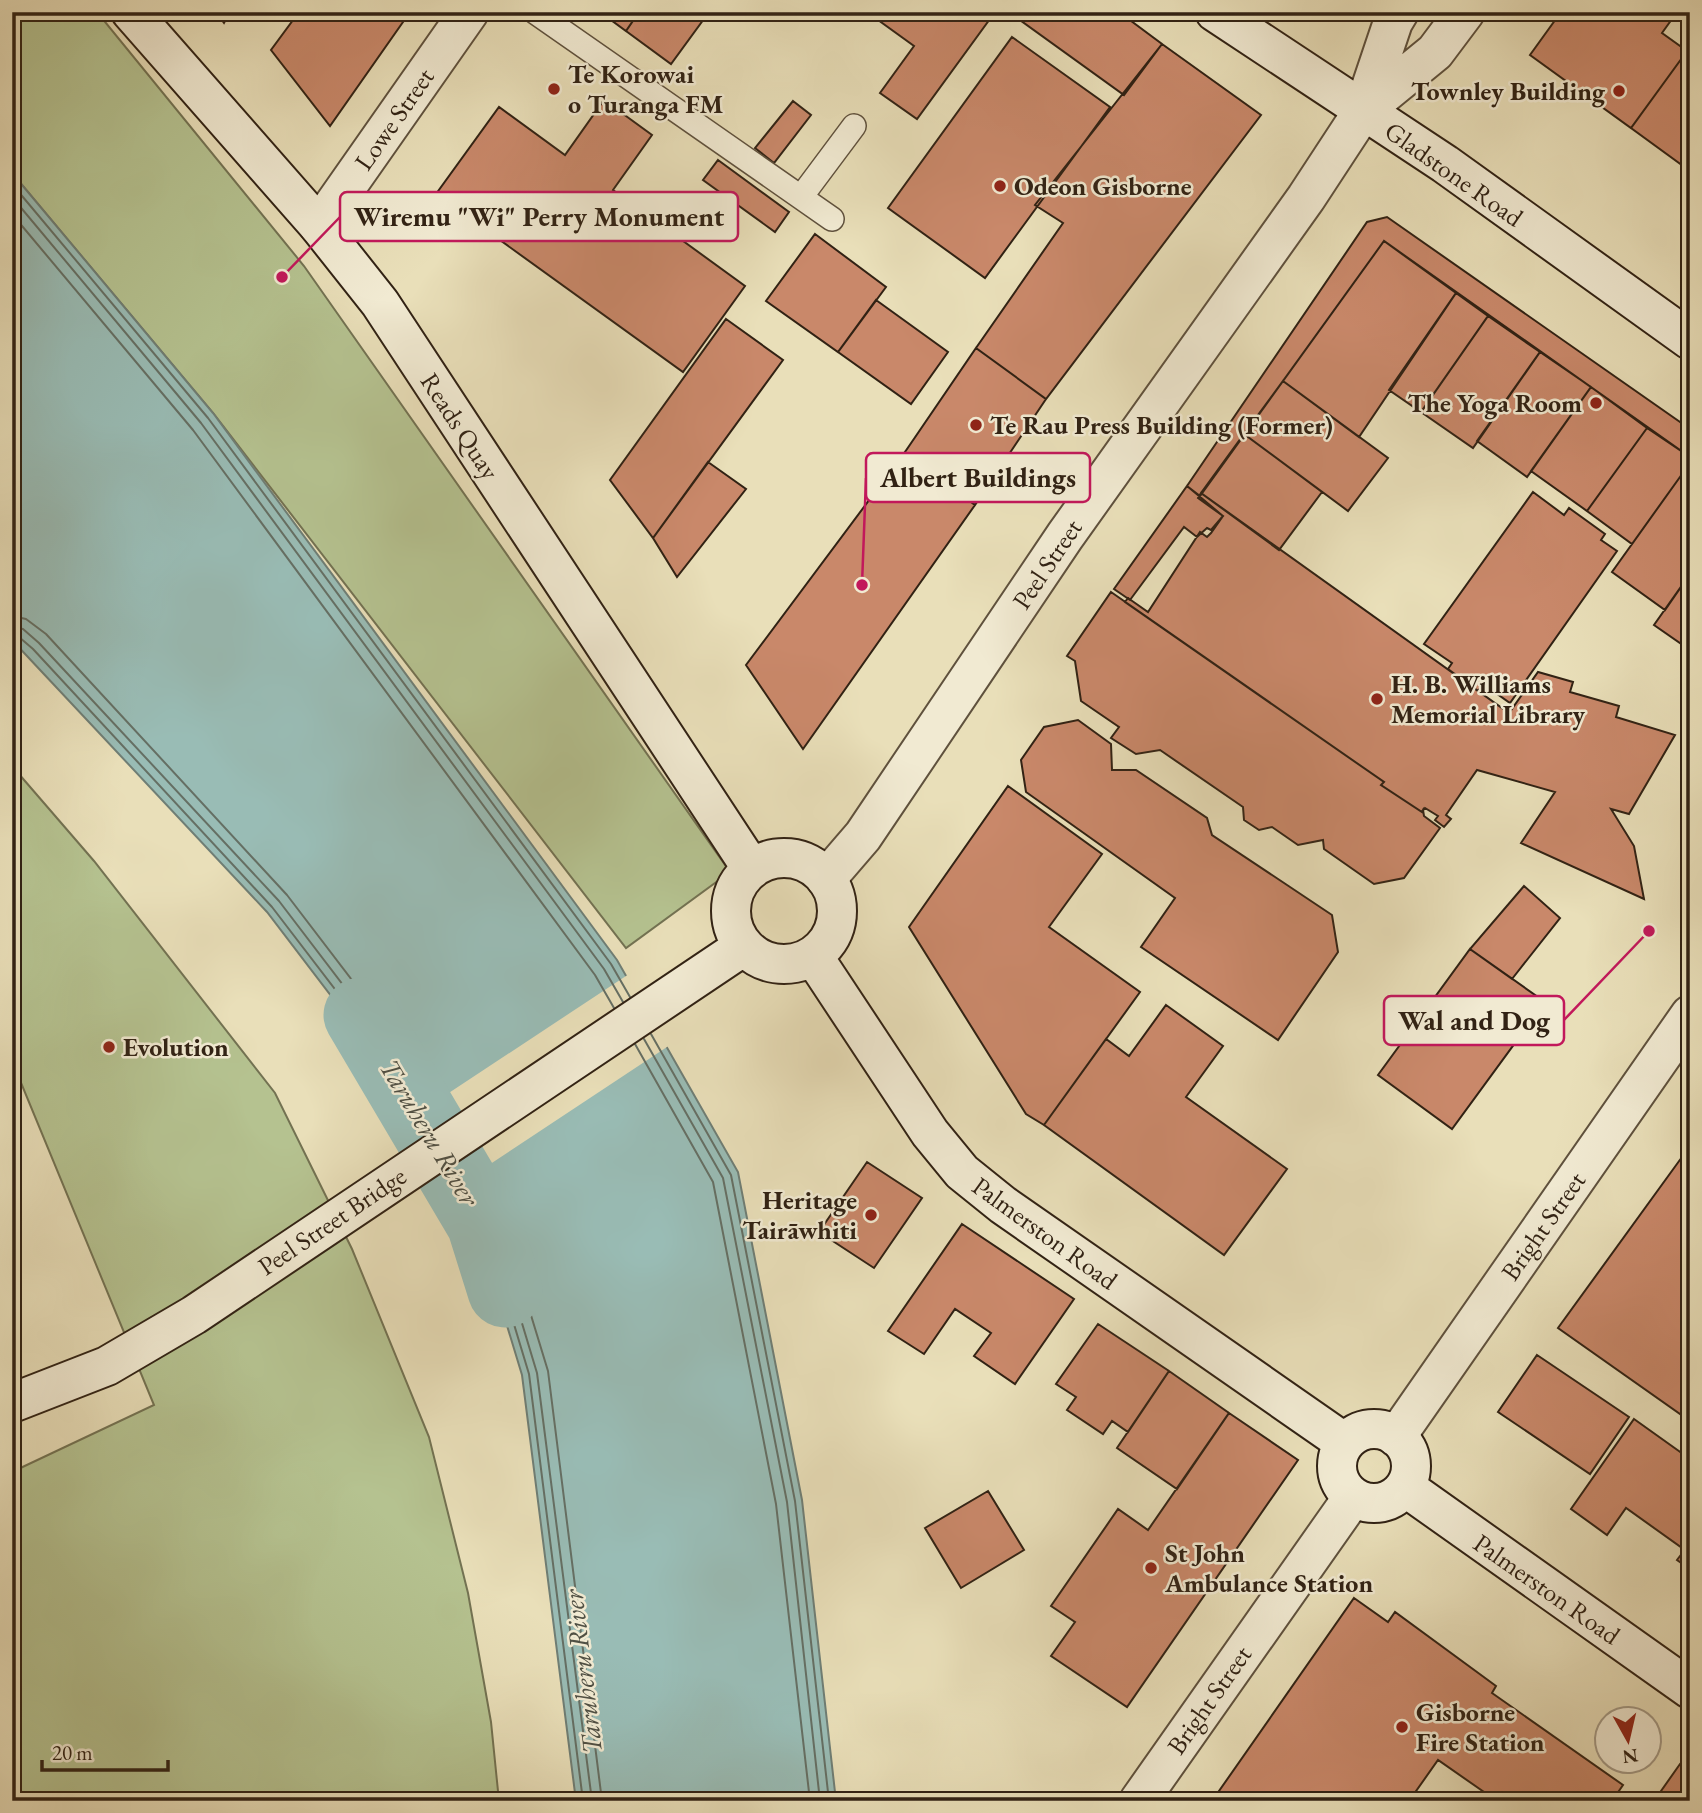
<svg xmlns="http://www.w3.org/2000/svg" width="1702" height="1813" font-family="'EB Garamond',serif">
	<rect width="100%" height="100%" fill="#e9dfb9"/>
	<filter id="stains"><feTurbulence type="fractalNoise" baseFrequency=".00286" numOctaves="4"/><feColorMatrix values="0 0 0 0 .2 0 0 0 0 .09 0 0 0 0 .02 0 0 0 .5 -.17"/></filter>
	<radialGradient id="worn" r=".72"><stop offset=".6" stop-color="#630" stop-opacity="0"/><stop offset="1" stop-color="#630" stop-opacity=".3"/></radialGradient>
	<path fill="#b5c290" stroke="#737252" stroke-width="2" d="M 12,12 L 97,12 L 304,266 L 730,872 L 626,948 L 213,413 L 12,173 Z
		M 12,766 L 94,861 L 275,1093 L 352,1249 L 429,1437 L 468,1593 L 491,1722 L 499,1801 L 12,1801 L 12,1472 L 154,1405 L 12,1061 Z"/>
	<path fill="#99bcb5" stroke="#6f7e75" stroke-width="2" d="M 12,173 L 213,413 L 617,960 L 738,1172 L 802,1500 L 836,1801 L 576,1801 L 522,1375 L 457,1161 L 267,912 L 12,640 Z"/>
	<path fill="#e9dfb9" d="M 629,974 L 670,1045 L 460,1184 L 454,1162 L 417,1114 Z"/>
	<g fill="none" stroke-linecap="round" stroke-linejoin="round">
		<path stroke="#656f64" stroke-width="2" d="M 12,184 L 208,418 L 611,964 L 630,997
			M 12,197 L 201,423 L 604,969 L 623,1002
			M 12,214 L 193,430 L 595,975 L 614,1008
			M 12,616 L 26,619 L 46,634 L 287,895 L 455,1115
			M 12,627 L 23,629 L 39,643 L 279,901 L 446,1120
			M 12,636 L 19,637 L 33,649 L 272,907 L 439,1125
			M 651,1034 L 731,1175 L 795,1501 L 829,1801
			M 644,1039 L 723,1178 L 787,1502 L 820,1801
			M 635,1044 L 713,1182 L 776,1504 L 810,1801
			M 480,1148 L 548,1371 L 602,1801
			M 471,1154 L 537,1373 L 592,1801
			M 464,1159 L 529,1374 L 583,1801"/>
		<path stroke="#99bcb5" stroke-width="75" d="M 361,1015 L 484,1223 L 505,1290"/>
	</g>
	<path fill="#c9886a" stroke="#312214" stroke-width="2" d="M 216,12 L 230,12 L 224,23 Z
		M 299,12 L 410,12 L 330,126 L 271,50 Z
		M 600,12 L 639,12 L 626,31 Z
		M 639,12 L 709,12 L 671,64 L 626,31 Z
		M 867,12 L 995,12 L 917,119 L 880,93 L 914,46 Z
		M 1014,12 L 1119,12 L 1162,44 L 1124,95 L 1013,15 Z
		M 1561,12 L 1677,12 L 1662,33 L 1687,51 L 1631,128 L 1530,55 Z
		M 1012,37 L 1110,107 L 985,278 L 888,208 Z
		M 1162,44 L 1261,115 L 1046,399 L 976,348 L 1063,223 L 1035,205 Z
		M 1690,47 L 1690,171 L 1631,128 Z
		M 604,100 L 652,135 L 613,190 L 745,286 L 683,372 L 436,194 L 499,107 L 565,155 Z
		M 793,101 L 811,115 L 774,163 L 755,148 Z
		M 718,160 L 789,212 L 775,232 L 703,180 Z
		M 1387,217 L 1690,429 L 1690,457 L 1384,241 L 1200,496 L 1187,486 L 1367,222 Z
		M 815,234 L 886,287 L 838,352 L 766,301 Z
		M 1384,241 L 1456,293 L 1359,437 L 1283,381 Z
		M 1456,293 L 1488,316 L 1421,412 L 1389,390 Z
		M 876,300 L 948,352 L 911,404 L 838,352 Z
		M 1488,316 L 1540,352 L 1473,448 L 1421,412 Z
		M 726,319 L 783,360 L 653,538 L 610,480 Z
		M 976,348 L 1046,399 L 975,505 L 905,452 Z
		M 1540,352 L 1591,387 L 1527,477 L 1477,441 Z
		M 1283,381 L 1388,458 L 1348,511 L 1244,434 Z
		M 1591,387 L 1647,428 L 1587,511 L 1531,471 Z
		M 1647,428 L 1690,457 L 1690,463 L 1632,544 L 1587,511 Z
		M 1244,434 L 1322,492 L 1279,550 L 1201,493 Z
		M 905,452 L 975,505 L 803,749 L 746,665 Z
		M 708,462 L 746,489 L 677,577 L 653,538 Z
		M 1690,463 L 1690,574 L 1665,610 L 1612,572 Z
		M 1187,486 L 1223,516 L 1211,530 L 1207,528 L 1197,537 L 1184,527 L 1130,600 L 1114,589 Z
		M 1533,492 L 1564,515 L 1569,508 L 1605,534 L 1601,540 L 1617,551 L 1510,703 L 1483,684 L 1478,691 L 1448,669 L 1452,663 L 1424,644 Z
		M 1201,493 L 1509,713 L 1538,672 L 1573,682 L 1570,692 L 1619,706 L 1616,717 L 1675,735 L 1629,814 L 1611,809 L 1634,846 L 1644,899 L 1521,843 L 1555,792 L 1477,770 L 1446,815 L 1451,819 L 1444,827 L 1435,820 L 1438,816 L 1425,808 L 1422,812 L 1381,785 L 1384,782 L 1125,602 L 1128,598 L 1148,612 L 1200,532 L 1207,537 L 1211,533 L 1223,516 L 1198,498 Z
		M 1690,574 L 1690,650 L 1654,625 Z
		M 1111,592 L 1384,782 L 1381,785 L 1422,812 L 1423,810 L 1424,816 L 1440,828 L 1404,878 L 1374,884 L 1324,849 L 1323,840 L 1298,845 L 1272,827 L 1259,830 L 1244,820 L 1243,807 L 1160,750 L 1136,754 L 1111,738 L 1119,727 L 1081,701 L 1075,661 L 1067,656 Z
		M 1078,720 L 1111,744 L 1112,770 L 1136,770 L 1207,818 L 1212,835 L 1332,915 L 1338,952 L 1278,1040 L 1141,947 L 1175,898 L 1026,792 L 1021,760 L 1044,727 Z
		M 1008,786 L 1102,854 L 1049,927 L 1140,992 L 1044,1125 L 1026,1114 L 909,927 Z
		M 1524,886 L 1560,918 L 1512,979 L 1470,949 Z
		M 1470,949 L 1545,1002 L 1452,1129 L 1378,1075 Z
		M 1166,1005 L 1223,1046 L 1186,1097 L 1287,1169 L 1224,1255 L 1044,1125 L 1106,1039 L 1129,1056 Z
		M 1682,1157 L 1690,1162 L 1690,1421 L 1558,1328 Z
		M 867,1162 L 922,1198 L 874,1268 L 819,1232 Z
		M 962,1224 L 1074,1299 L 1015,1384 L 974,1356 L 991,1333 L 955,1309 L 924,1354 L 888,1331 Z
		M 1098,1324 L 1169,1371 L 1128,1432 L 1112,1421 L 1103,1434 L 1067,1410 L 1076,1397 L 1056,1384 Z
		M 1537,1355 L 1629,1417 L 1590,1474 L 1498,1412 Z
		M 1169,1371 L 1229,1413 L 1177,1489 L 1117,1448 Z
		M 1229,1413 L 1298,1460 L 1127,1707 L 1051,1656 L 1075,1622 L 1051,1606 L 1118,1509 L 1148,1530 Z
		M 1634,1419 L 1690,1459 L 1690,1543 L 1685,1550 L 1626,1508 L 1607,1535 L 1571,1509 Z
		M 988,1491 L 1024,1550 L 961,1588 L 925,1528 Z
		M 1690,1543 L 1690,1569 L 1677,1560 Z
		M 1354,1598 L 1388,1622 L 1395,1612 L 1496,1686 L 1492,1693 L 1623,1785 L 1612,1801 L 1497,1801 L 1438,1760 L 1409,1801 L 1212,1801 Z
		M 1680,1764 L 1690,1770 L 1690,1801 L 1654,1801 Z"/>
	<g fill="none" stroke-linecap="round" stroke-linejoin="round">
		<g stroke="#5f513d" stroke-width="26">
			<path id="lane" d="M 535,12 L 832,219
				M 801,197 L 854,126"/>
		</g>
		<g stroke="#5f513d" stroke-width="42">
			<path id="street" d="M 1363,111 L 1435,52 L 1465,12
				M 319,226 L 469,12
				M 826,879 L 863,836 L 1065,536 L 1306,198 L 1363,111 L 1393,22 L 1399,12
				M 1396,1437 L 1690,1015
				M 1139,1801 L 1353,1497"/>
		</g>
		<g stroke="#312214" stroke-width="42">
			<path id="secondary" d="M 131,12 L 319,226 L 380,303 L 752,869
				M 1215,12 L 1445,164 L 1690,340
				M731 911a53 53 0 1 1 106 0a53 53 0 1 1-106 0Z
				M 813,956 L 930,1133 L 962,1172 L 1003,1205 L 1345,1443
				M 12,1403 L 107,1366 L 194,1315 L 744,946
				M1337 1466a37 37 0 1 1 74 0a37 37 0 1 1-74 0Z
				M 1405,1487 L 1690,1689"/>
		</g>
		<use href="#lane" stroke="#f1ead2" stroke-width="23"/>
		<use href="#street" stroke="#f1ead2" stroke-width="38"/>
		<use href="#secondary" stroke="#f1ead2" stroke-width="38"/>
	</g>
	<g fill="#8f2418" stroke="#f1ead2" stroke-width="2.5">
		<circle cx="554" cy="89" r="7"/>
		<circle cx="1619" cy="91" r="7"/>
		<circle cx="1000" cy="186" r="7"/>
		<circle cx="1596" cy="403" r="7"/>
		<circle cx="976" cy="425" r="7"/>
		<circle cx="1377" cy="699" r="7"/>
		<circle cx="109" cy="1047" r="7"/>
		<circle cx="871" cy="1215" r="7"/>
		<circle cx="1151" cy="1568" r="7"/>
		<circle cx="1402" cy="1727" r="7"/>
	</g>
	<g text-anchor="middle" dominant-baseline="central" stroke-width="5" stroke-linejoin="round" paint-order="stroke">
		<g font-size="26" font-weight="bold" fill="#312214" stroke="#f1ead2" text-anchor="start">
			<text x="568" y="74">Te Korowai<tspan x="568" dy="30">o Turanga FM</tspan></text>
			<text x="1605" y="91" text-anchor="end">Townley Building</text>
			<text x="1014" y="186">Odeon Gisborne</text>
			<text x="1582" y="403" text-anchor="end">The Yoga Room</text>
			<text x="990" y="425">Te Rau Press Building (Former)</text>
			<text x="1391" y="684">H. B. Williams<tspan x="1391" dy="30">Memorial Library</tspan></text>
			<text x="123" y="1047">Evolution</text>
			<text x="857" y="1200" text-anchor="end">Heritage<tspan x="857" dy="30">Tairāwhiti</tspan></text>
			<text x="1165" y="1553">St John<tspan x="1165" dy="30">Ambulance Station</tspan></text>
			<text x="1416" y="1712">Gisborne<tspan x="1416" dy="30">Fire Station</tspan></text>
		</g>
		<g font-size="26" fill="#312214" stroke="#f1ead2">
			<text transform="translate(394 119) rotate(-55)">Lowe Street</text>
			<text transform="translate(1454 174) rotate(35)">Gladstone Road</text>
			<text transform="translate(460 426) rotate(57)">Reads Quay</text>
			<text transform="translate(1047 564) rotate(-56)">Peel Street</text>
			<text transform="translate(332 1221) rotate(-34)">Peel Street Bridge</text>
			<text transform="translate(1543 1226) rotate(-55)">Bright Street</text>
			<text transform="translate(1045 1233) rotate(36)">Palmerston Road</text>
			<text transform="translate(1547 1589) rotate(35)">Palmerston Road</text>
			<text transform="translate(1209 1700) rotate(-55)">Bright Street</text>
		</g>
		<g font-size="28" font-style="italic" fill="#505044" stroke="#f1ead2">
			<text transform="translate(430 1132) rotate(59)">Taruheru River</text>
			<text transform="translate(582 1672) rotate(-97)">Taruheru River</text>
		</g>
	</g>
	<path fill="none" stroke="#c2185b" stroke-width="2.5" d="M282 277L340 217M862 585L866 478M1649 931L1564 1020"/>
	<g fill="#c2185b" stroke="#f1ead2" stroke-width="2.5">
		<circle cx="282" cy="277" r="7"/>
		<circle cx="862" cy="585" r="7"/>
		<circle cx="1649" cy="931" r="7"/>
	</g>
	<g fill="#f1ead2" stroke="#c2185b" stroke-width="2.5">
		<rect x="340" y="192" width="398" height="49" rx="7"/>
		<rect x="866" y="453" width="224" height="49" rx="7"/>
		<rect x="1384" y="996" width="180" height="49" rx="7"/>
	</g>
	<g font-size="28" text-anchor="middle" font-weight="bold" fill="#312214">
		<text x="539" y="226">Wiremu "Wi" Perry Monument</text>
		<text x="978" y="487">Albert Buildings</text>
		<text x="1474" y="1030">Wal and Dog</text>
	</g>
	<rect width="1702" height="1813" fill="none" stroke="#e9dfb9" stroke-width="42"/>
	<rect x="14" y="14" width="1674" height="1785" fill="none" stroke="#312214" stroke-width="3.5"/>
	<rect x="21" y="21" width="1660" height="1771" fill="none" stroke="#312214" stroke-width="2"/>
	<g transform="translate(1628 1740) rotate(172)"><circle r="33" fill="#f1ead2" stroke="#a49a86" stroke-width="2"/>
	<path d="M0-5L12 26L0 18L-12 26Z" fill="#8f2418"/>
	<text y="-10" font-size="19" font-weight="bold" text-anchor="middle" fill="#312214">N</text>
	</g>
	<path d="M42 1760v10h126v-10" fill="none" stroke="#312214" stroke-width="3.5"/>
	<text x="52" y="1760" font-size="21" fill="#312214" stroke="#f1ead2" stroke-width="5" paint-order="stroke">20 m</text>
	<rect width="100%" height="100%" filter="url(#stains)"/>
	<rect width="100%" height="100%" fill="url(#worn)"/>
</svg>
